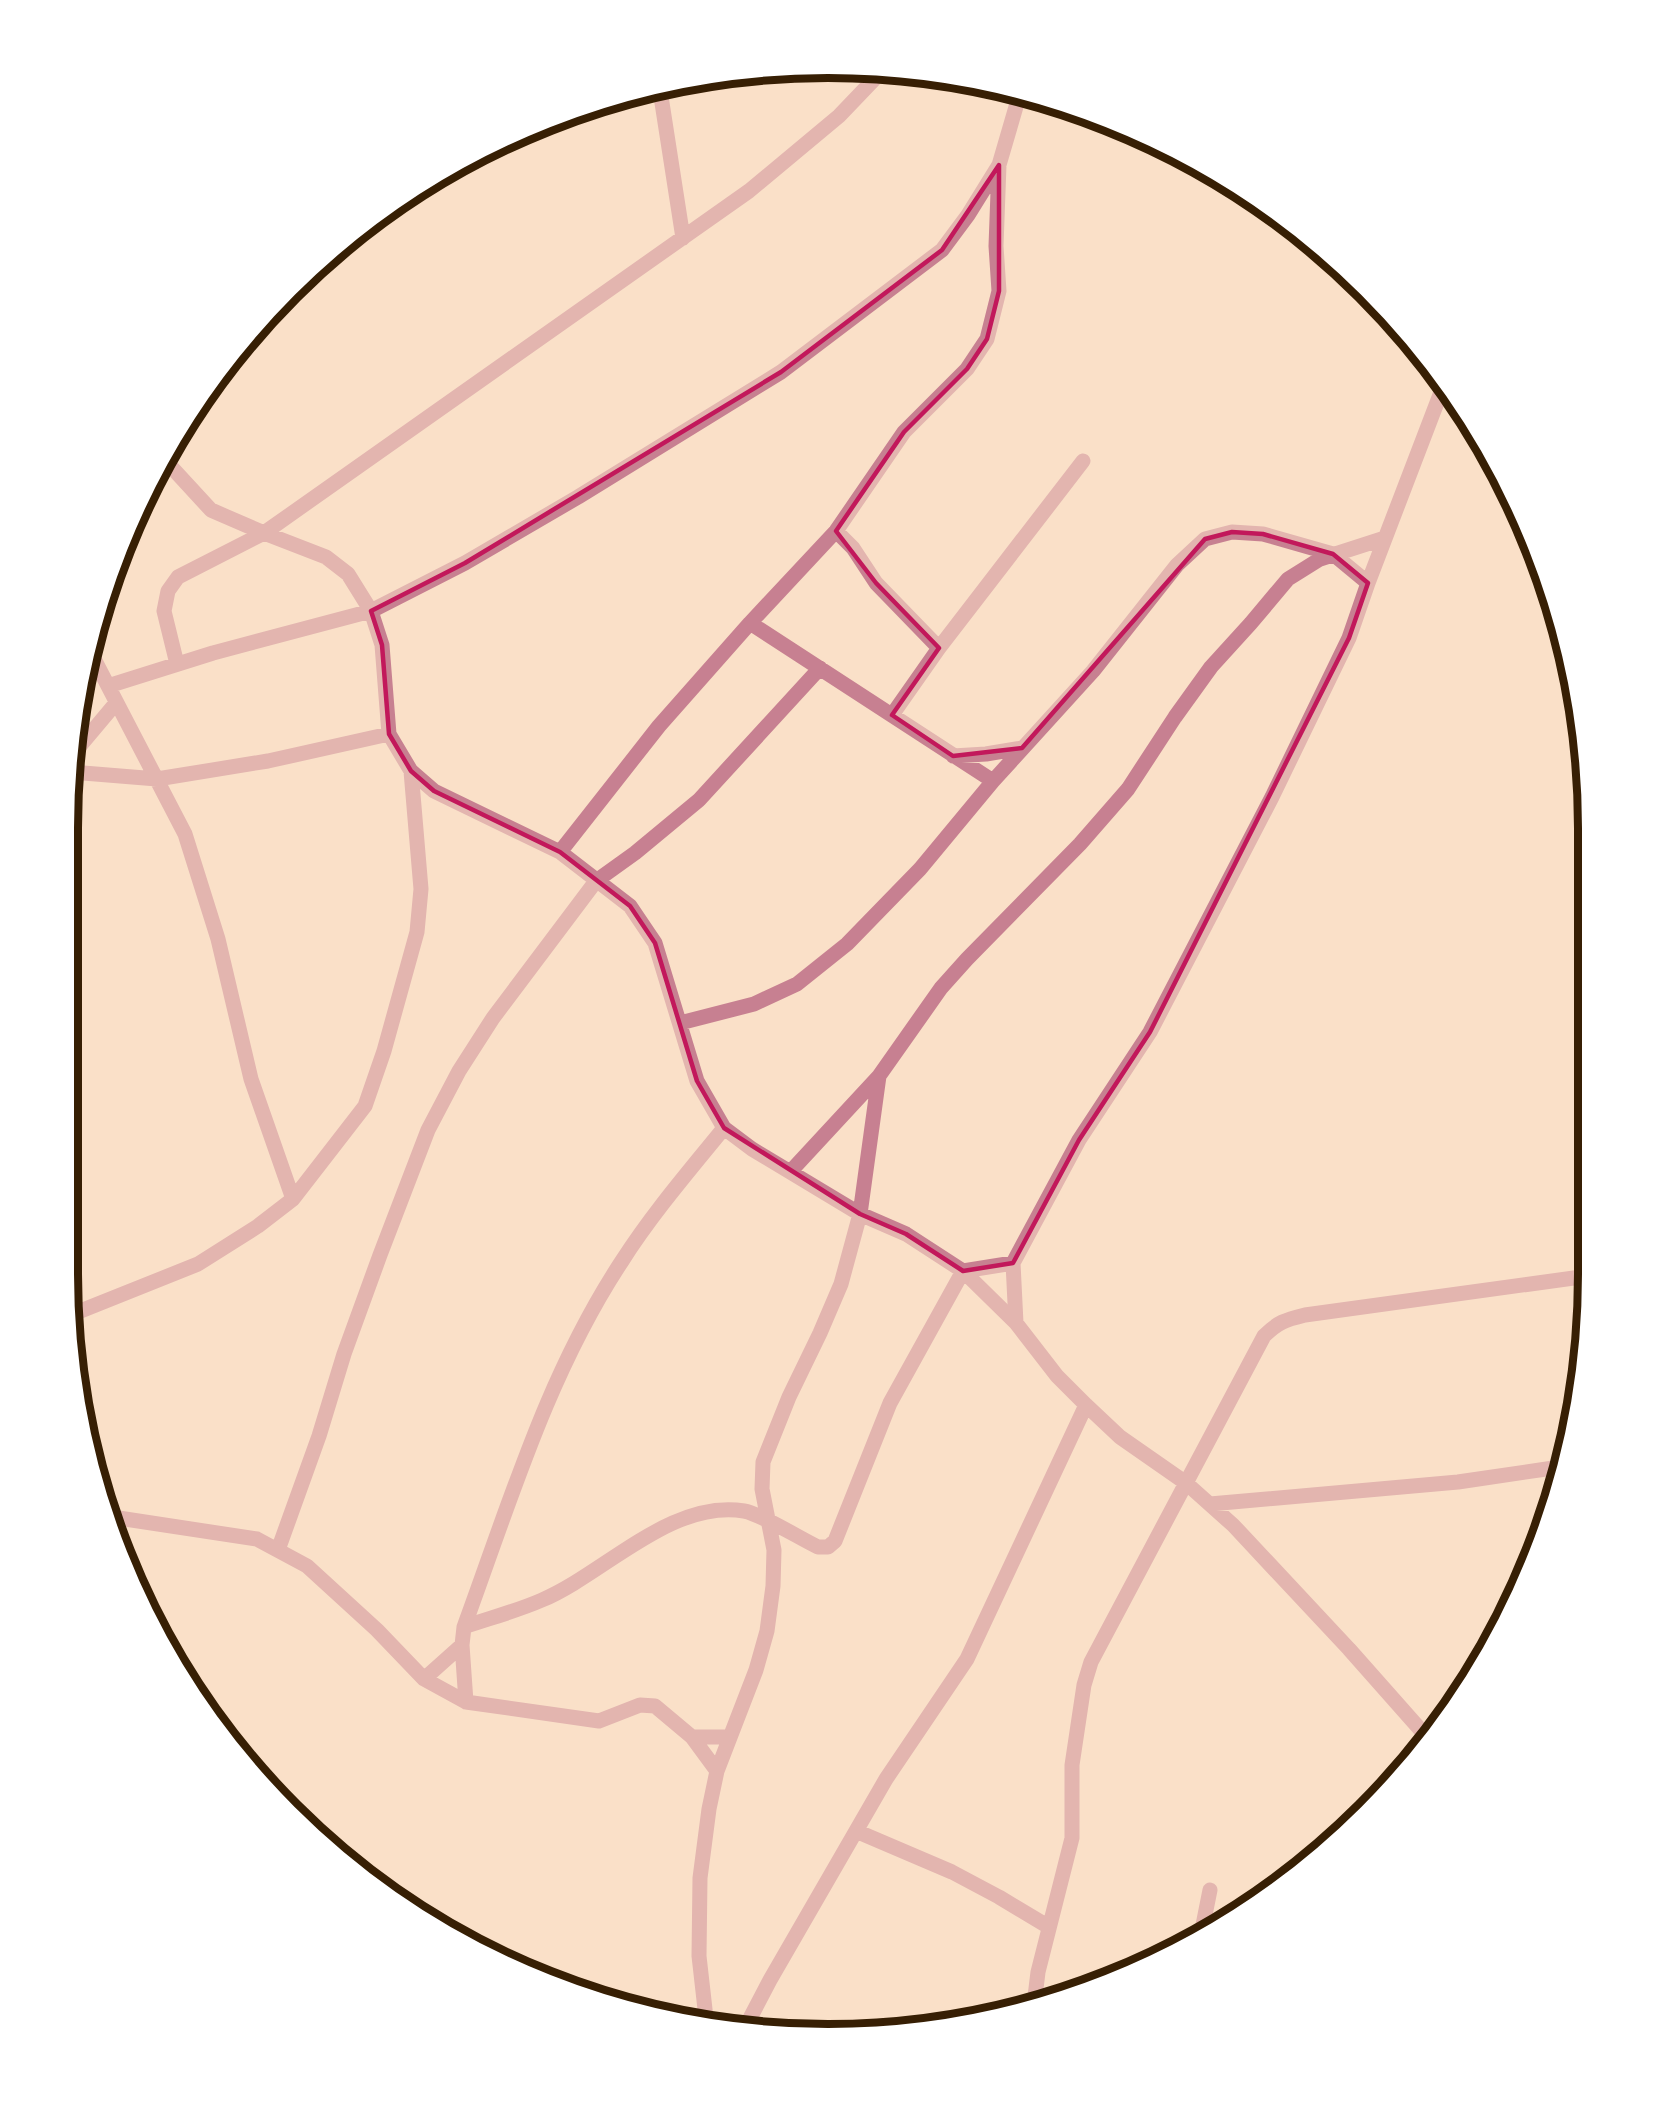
<svg xmlns="http://www.w3.org/2000/svg" width="1656" height="2102" font-family="'Fira Sans Condensed',sans-serif">
	<rect width="100%" height="100%" fill="#fae0c8"/>
	<g fill="none" stroke-linecap="round" stroke-linejoin="round">
		<path stroke="#c78091" stroke-width="15" d="M 660,90 L 683,238
			M 164,459 L 211,510 L 264,533 L 326,557 L 348,574 L 371,611 L 382,645 L 389,734 L 411,771 L 434,791 L 560,852 L 630,906 L 655,943 L 697,1081 L 724,1128 L 752,1149 L 860,1214 L 906,1234 L 963,1271 L 1016,1323 L 1057,1376 L 1086,1405 L 1120,1437 L 1186,1483 L 1233,1525 L 1349,1649 L 1426,1736
			M 836,531 L 853,548 L 876,583 L 939,648
			M 750,623 L 993,781
			M 93,657 L 185,834 L 218,939 L 251,1079 L 293,1199
			M 177,664 L 164,611 L 168,591 L 178,577 L 264,533 L 749,191 L 839,116 L 883,70
			M 108,686 L 213,653 L 371,611 L 465,563 L 578,497 L 781,372 L 942,250 L 968,215 L 999,165
			M 892,715 L 939,648 L 1083,461
			M 74,753 L 116,703
			M 953,756 L 986,754 L 1022,748
			M 71,772 L 157,779 L 268,761 L 389,734
			M 560,852 L 659,726 L 750,623 L 836,531 L 904,432 L 967,369 L 987,339 L 999,291 L 996,246 L 999,165 L 1020,93
			M 680,1023 L 754,1004 L 797,984 L 847,944 L 920,869 L 993,781 L 1093,671 L 1177,565 L 1205,539 L 1232,532 L 1263,534 L 1333,554 L 1368,583
			M 791,1171 L 879,1076 L 941,988 L 967,959 L 1080,844 L 1128,789 L 1175,717 L 1211,667 L 1251,623 L 1288,579 L 1320,559 L 1385,538
			M 73,1314 L 198,1264 L 258,1226 L 293,1199 L 365,1106 L 384,1051 L 417,932 L 421,889 L 411,771
			M 1016,1323 L 1013,1263 L 1079,1140 L 1150,1032 L 1272,797 L 1349,638 L 1368,583 L 1443,387
			M 1210,1504 L 1458,1482 L 1560,1467
			M 112,1517 L 257,1539 L 307,1566 L 377,1630 L 424,1679 L 466,1702 L 599,1721 L 640,1705 L 655,1706 L 692,1737 L 717,1771
			M 278,1550 L 319,1436 L 344,1354 L 380,1255 L 428,1130 L 459,1071 L 493,1018 L 596,881 L 635,853 L 699,800 L 820,668
			M 464,1627 C 490,1618 517,1611 542,1600 C 604,1574 671,1499 744,1511 C 761,1514 801,1539 818,1547 L 828,1547 L 835,1541 L 890,1403 L 963,1271 L 1013,1263
			M 424,1679 L 462,1645
			M 466,1702 L 462,1645 L 464,1627 C 510,1502 548,1373 622,1261 C 652,1214 689,1171 724,1128
			M 692,1737 L 729,1737
			M 856,1831 L 952,1872 L 999,1897 L 1049,1927
			M 1201,1935 L 1210,1890
			M 1034,2005 L 1038,1972 L 1072,1838 L 1072,1765 L 1084,1685 L 1091,1662 L 1264,1336 C 1278,1322 1285,1320 1305,1315 L 1588,1276
			M 706,2018 L 699,1956 L 700,1878 L 709,1809 L 717,1771 L 756,1670 L 767,1631 L 773,1586 L 774,1550 L 762,1489 L 763,1462 L 789,1397 L 820,1333 L 841,1284 L 860,1214 L 879,1076
			M 747,2024 L 770,1980 L 886,1779 L 967,1659 L 1086,1405"/>
	</g>
	<path d="M0 0H1656V2102H0ZM 999,165 L 999,291 L 987,339 L 967,369 L 904,432 L 836,531 L 876,583 L 939,648 L 892,715 L 953,756 L 1022,748 L 1205,539 L 1232,532 L 1263,534 L 1333,554 L 1368,583 L 1349,638 L 1150,1032 L 1079,1140 L 1013,1263 L 963,1271 L 906,1234 L 860,1214 L 724,1128 L 697,1081 L 655,943 L 630,906 L 560,852 L 434,791 L 411,771 L 389,734 L 382,645 L 371,611 L 465,563 L 781,372 L 942,250 Z" fill="#fae0c8" fill-opacity=".55" fill-rule="evenodd"/>
	<path fill="none" stroke="#c2185b" stroke-width="4.5" stroke-linejoin="round" d="M 999,165 L 999,291 L 987,339 L 967,369 L 904,432 L 836,531 L 876,583 L 939,648 L 892,715 L 953,756 L 1022,748 L 1205,539 L 1232,532 L 1263,534 L 1333,554 L 1368,583 L 1349,638 L 1150,1032 L 1079,1140 L 1013,1263 L 963,1271 L 906,1234 L 860,1214 L 724,1128 L 697,1081 L 655,943 L 630,906 L 560,852 L 434,791 L 411,771 L 389,734 L 382,645 L 371,611 L 465,563 L 781,372 L 942,250 Z"/>
	<path d="M0 0H1656V2102H0ZM828 78H828A750 750 0 0 1 1578 828V1274A750 750 0 0 1 828 2024H828A750 750 0 0 1 78 1274V828A750 750 0 0 1 828 78Z" fill="#fff" fill-rule="evenodd"/>
	<path fill="none" stroke="#371f04" stroke-width="8" d="M828 78H828A750 750 0 0 1 1578 828V1274A750 750 0 0 1 828 2024H828A750 750 0 0 1 78 1274V828A750 750 0 0 1 828 78Z"/>
</svg>
